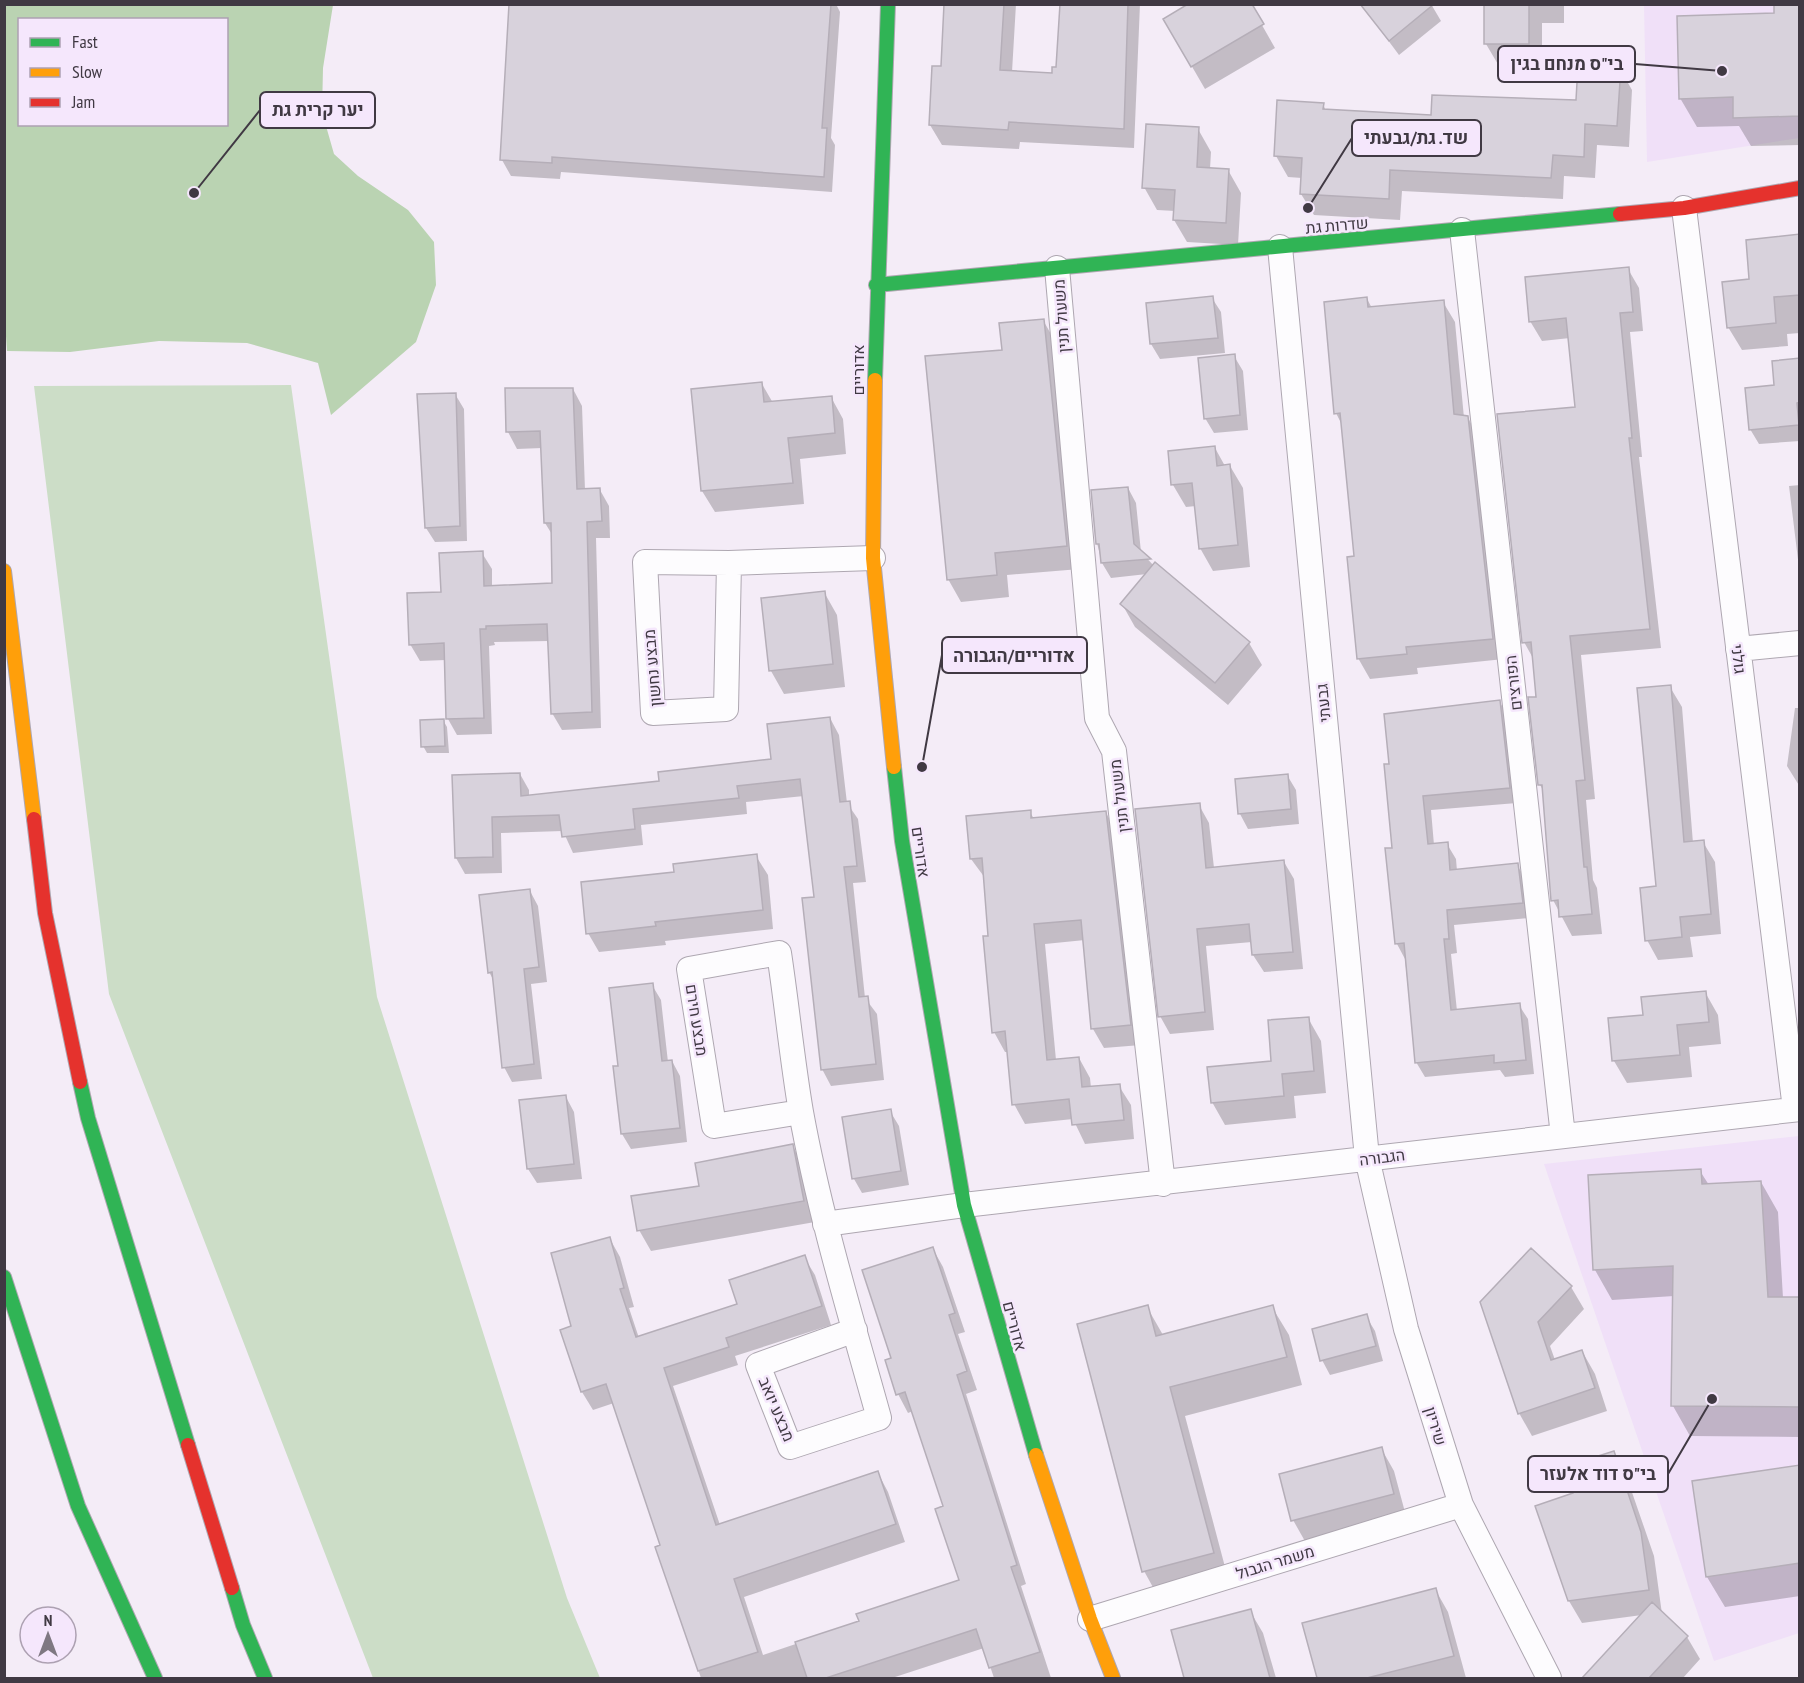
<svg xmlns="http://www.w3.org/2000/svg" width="1804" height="1683" font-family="'PT Sans Narrow',Heebo,sans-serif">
	<rect width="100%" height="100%" fill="#f4ecf7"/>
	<path fill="#f0e0f8" d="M 1644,5 L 1799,5 L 1799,138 L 1647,162 Z
		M 1799,1136 L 1799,1633 L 1714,1661 L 1544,1164 Z"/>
	<path fill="#ccddc7" d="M 291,385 L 377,997 L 567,1598 L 600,1678 L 373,1678 L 109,994 L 34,386 Z"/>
	<path fill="#bad3b2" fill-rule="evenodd" d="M 4,5 L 333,5 L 323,68 L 322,112 L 334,154 L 358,176 L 408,210 L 434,242 L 436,285 L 416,342 L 331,415 L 318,363 L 247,343 L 159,341 L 70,352 L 7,351 L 4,307 ZM 20,20 L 226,20 L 226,124 L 20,124 Z"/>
	<path fill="#0003" d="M 511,4 L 836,4 L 840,12 L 831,138 L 835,145 L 832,192 L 561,172 L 560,179 L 511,176 L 502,160 Z
		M 946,4 L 1016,4 L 1012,72 L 1053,75 L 1058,69 L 1061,4 L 1140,4 L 1134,148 L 1020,142 L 1019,149 L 942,145 L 930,125 L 933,67 L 942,68 Z
		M 1250,4 L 1275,48 L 1205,89 L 1165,20 Z
		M 1431,4 L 1441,21 L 1399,55 L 1364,8 Z
		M 1486,4 L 1564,4 L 1564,23 L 1542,23 L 1542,66 L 1499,66 L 1486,44 Z
		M 1800,4 L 1800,145 L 1751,146 L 1739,126 L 1697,127 L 1680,98 L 1776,15 Z
		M 1620,69 L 1632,90 L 1629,147 L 1597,145 L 1595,178 L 1564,176 L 1563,199 L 1402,191 L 1400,220 L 1314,215 L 1301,194 L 1302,178 L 1288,177 L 1276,156 L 1323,104 L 1326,111 L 1433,117 L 1577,101 Z
		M 1198,129 L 1211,152 L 1210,169 L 1228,170 L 1241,193 L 1238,245 L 1187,242 L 1174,220 L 1175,211 L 1157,210 L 1144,187 Z
		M 1800,236 L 1800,333 L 1787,334 L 1788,346 L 1742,350 L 1728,327 L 1751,281 Z
		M 1628,269 L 1639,288 L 1643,331 L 1630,332 L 1642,457 L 1639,457 L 1661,648 L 1581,655 L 1595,799 L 1586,800 L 1593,880 L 1597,888 L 1602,934 L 1572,936 L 1553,900 L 1545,793 L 1540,785 L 1534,660 L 1524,642 L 1577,408 L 1570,338 L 1542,341 L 1530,321 Z
		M 1212,298 L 1221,312 L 1225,353 L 1160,359 L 1151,344 Z
		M 1367,299 L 1372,308 L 1443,302 L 1455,322 L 1464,418 L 1468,418 L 1479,438 L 1504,659 L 1417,668 L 1418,674 L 1370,679 L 1358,658 L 1355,557 L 1342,425 L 1336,413 Z
		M 1043,320 L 1056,343 L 1080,569 L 1007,575 L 1009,597 L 961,602 L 948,579 L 1003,351 Z
		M 1234,356 L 1243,371 L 1248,430 L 1214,433 L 1205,418 Z
		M 1800,360 L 1800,441 L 1759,444 L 1750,429 L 1776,386 Z
		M 762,384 L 773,403 L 831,397 L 843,419 L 846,454 L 800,459 L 804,504 L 715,512 L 702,491 Z
		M 573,389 L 582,406 L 585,490 L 600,490 L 609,506 L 610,538 L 596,538 L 601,728 L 562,730 L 552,713 L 549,641 L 494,642 L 495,645 L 489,646 L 492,734 L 457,735 L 448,719 L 446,660 L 420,661 L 410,644 L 443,593 L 482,553 L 492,569 L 492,587 L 554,584 L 553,536 L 545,523 L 542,448 L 517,449 L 508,432 L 506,390 Z
		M 455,394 L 464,409 L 467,541 L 435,542 L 426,528 Z
		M 1215,448 L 1225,466 L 1230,466 L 1243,488 L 1250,567 L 1213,571 L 1200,548 L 1196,506 L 1186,507 L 1173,485 Z
		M 1800,485 L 1800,576 L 1789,486 Z
		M 1128,488 L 1136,503 L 1141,552 L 1154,566 L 1249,643 L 1262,665 L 1228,705 L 1135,627 L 1122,604 L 1147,574 L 1111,578 L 1102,563 L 1097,543 Z
		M 824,592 L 837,615 L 845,687 L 784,694 L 771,671 L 763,599 Z
		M 1670,687 L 1682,707 L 1693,843 L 1703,842 L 1715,862 L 1721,934 L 1690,937 L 1693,957 L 1658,960 L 1647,940 L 1657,888 Z
		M 1499,701 L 1508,716 L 1517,803 L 1431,810 L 1434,845 L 1447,844 L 1456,859 L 1457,871 L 1517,865 L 1526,880 L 1530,918 L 1454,925 L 1457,953 L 1451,954 L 1457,1011 L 1519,1005 L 1528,1019 L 1534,1074 L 1505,1077 L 1500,1070 L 1425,1077 L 1416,1062 L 1405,959 L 1397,944 L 1390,765 Z
		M 1795,708 L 1800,708 L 1800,787 L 1787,766 Z
		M 830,718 L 839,735 L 847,803 L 858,819 L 866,882 L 853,883 L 865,998 L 877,1014 L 884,1080 L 831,1086 L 822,1069 L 815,898 L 804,796 L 746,802 L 747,814 L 641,825 L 643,845 L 573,853 L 563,831 L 501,833 L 502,873 L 465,874 L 456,858 L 520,774 L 529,790 L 529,797 L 661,782 L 772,761 Z
		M 443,720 L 447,727 L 449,753 L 427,753 L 423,746 Z
		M 1287,775 L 1296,790 L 1299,824 L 1248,829 L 1240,814 Z
		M 1199,805 L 1209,823 L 1214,868 L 1284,862 L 1294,879 L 1303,969 L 1264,972 L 1253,955 L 1252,942 L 1206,946 L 1214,1030 L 1170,1034 L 1160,1016 Z
		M 1030,812 L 1034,819 L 1106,813 L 1117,832 L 1141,1045 L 1104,1048 L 1093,1029 L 1085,940 L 1045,944 L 1056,1060 L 1079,1058 L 1090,1078 L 1091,1088 L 1119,1086 L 1131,1105 L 1134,1139 L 1085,1144 L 1073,1119 L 1025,1124 L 1014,1104 L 1009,1052 L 1005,1052 L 994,1032 L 985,878 L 971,859 Z
		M 756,856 L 768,875 L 773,929 L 665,941 L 666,945 L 599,952 L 588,933 L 675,873 Z
		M 530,891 L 538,906 L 547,982 L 531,984 L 542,1079 L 512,1082 L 504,1067 L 494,981 L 489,972 Z
		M 652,985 L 661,1000 L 668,1062 L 672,1061 L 680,1076 L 687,1142 L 631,1149 L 622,1134 L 620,1067 Z
		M 1705,992 L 1718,1015 L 1721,1044 L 1689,1047 L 1692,1077 L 1627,1083 L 1614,1061 L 1610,1019 L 1644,1016 Z
		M 1308,1018 L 1321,1041 L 1326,1093 L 1294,1096 L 1296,1118 L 1225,1125 L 1212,1102 L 1273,1062 Z
		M 566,1097 L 574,1112 L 582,1179 L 537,1183 L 528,1169 Z
		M 890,1111 L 899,1126 L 909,1185 L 862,1193 L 854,1179 Z
		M 792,1145 L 804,1166 L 815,1222 L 651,1251 L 639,1230 L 700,1187 L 761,1153 L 761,1150 Z
		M 1700,1171 L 1709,1185 L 1761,1182 L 1778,1212 L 1783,1298 L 1800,1298 L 1800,1437 L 1690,1436 L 1673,1406 L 1674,1296 L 1612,1300 L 1595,1270 Z
		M 610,1239 L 620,1257 L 634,1307 L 629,1308 L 639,1338 L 739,1305 L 804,1257 L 815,1275 L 831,1325 L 735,1356 L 738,1365 L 673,1386 L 720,1525 L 878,1473 L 888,1492 L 905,1542 L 744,1597 L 763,1655 L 861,1622 L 961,1581 L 944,1507 L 913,1411 L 908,1413 L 898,1394 L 893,1359 L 933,1249 L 943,1267 L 965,1332 L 958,1334 L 977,1390 L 966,1394 L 1026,1584 L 1021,1586 L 1051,1678 L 994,1678 L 984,1648 L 892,1678 L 701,1678 L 657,1548 L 662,1546 L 614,1403 L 593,1410 L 582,1392 L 562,1331 L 573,1327 Z
		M 1571,1287 L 1584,1309 L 1550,1346 L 1555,1360 L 1582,1351 L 1595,1374 L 1607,1411 L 1532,1436 L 1519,1413 L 1482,1303 Z
		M 1147,1307 L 1163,1335 L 1272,1307 L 1289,1335 L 1302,1385 L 1185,1416 L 1229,1582 L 1160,1600 L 1144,1571 Z
		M 1366,1316 L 1375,1331 L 1383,1361 L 1330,1375 L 1322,1360 Z
		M 1381,1448 L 1394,1471 L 1406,1516 L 1306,1543 L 1293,1520 Z
		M 1613,1453 L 1626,1475 L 1654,1556 L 1662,1614 L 1687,1637 L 1700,1659 L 1683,1678 L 1584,1678 L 1642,1615 L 1582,1623 L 1569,1601 L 1575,1494 Z
		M 1800,1467 L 1800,1596 L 1725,1607 L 1707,1577 Z
		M 1435,1589 L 1448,1612 L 1466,1678 L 1318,1678 L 1304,1624 Z
		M 1250,1611 L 1263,1633 L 1276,1678 L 1186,1678 L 1173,1631 Z"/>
	<path fill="#d8d2dc" stroke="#b5aeb8" stroke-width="1.5" d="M 509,4 L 831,4 L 822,128 L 827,128 L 824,177 L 552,157 L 552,163 L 500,160 Z
		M 944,4 L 1004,4 L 1000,70 L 1052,73 L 1052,67 L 1056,67 L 1060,4 L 1128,4 L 1124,129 L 1009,122 L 1008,130 L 929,125 L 932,66 L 941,66 Z
		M 1188,4 L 1252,4 L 1264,24 L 1191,67 L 1163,19 Z
		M 1360,4 L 1434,4 L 1389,41 Z
		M 1484,4 L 1529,4 L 1529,44 L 1484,44 Z
		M 1774,4 L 1800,4 L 1800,116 L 1733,118 L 1733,97 L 1679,99 L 1677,16 L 1774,13 Z
		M 1578,65 L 1621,67 L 1617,126 L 1585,124 L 1584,157 L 1553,155 L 1551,178 L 1390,170 L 1389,199 L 1300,194 L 1302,158 L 1274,156 L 1277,100 L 1324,103 L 1323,109 L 1431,115 L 1432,95 L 1576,100 Z
		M 1146,124 L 1199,127 L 1197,167 L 1229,169 L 1226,223 L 1173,220 L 1175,190 L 1142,188 Z
		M 1800,234 L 1800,295 L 1774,297 L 1776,323 L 1727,328 L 1722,282 L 1749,279 L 1746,240 Z
		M 1629,267 L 1633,312 L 1620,313 L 1632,438 L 1629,438 L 1650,629 L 1570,636 L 1585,780 L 1576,781 L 1584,867 L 1587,867 L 1592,914 L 1559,917 L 1558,900 L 1551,901 L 1542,785 L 1538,785 L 1528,697 L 1536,697 L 1531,642 L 1522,643 L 1497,414 L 1575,407 L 1566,318 L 1529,322 L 1525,277 Z
		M 1213,296 L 1218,338 L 1150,344 L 1146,303 Z
		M 1367,297 L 1368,307 L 1444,300 L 1454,414 L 1468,416 L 1493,639 L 1406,647 L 1407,654 L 1357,659 L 1347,557 L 1354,556 L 1340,413 L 1334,414 L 1324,302 Z
		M 1044,319 L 1067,546 L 995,553 L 997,575 L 947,580 L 925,356 L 1002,350 L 999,323 Z
		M 1235,354 L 1240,415 L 1204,419 L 1198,358 Z
		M 1800,358 L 1800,402 L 1797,403 L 1799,425 L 1749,430 L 1745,388 L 1774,385 L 1772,361 Z
		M 762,382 L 764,402 L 832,396 L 835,433 L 788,438 L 793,483 L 701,491 L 691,389 Z
		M 505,388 L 573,388 L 577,489 L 600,488 L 602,521 L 587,522 L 592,712 L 551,714 L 547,624 L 486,626 L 486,629 L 480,629 L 484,718 L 446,719 L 444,643 L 409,645 L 407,593 L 441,592 L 439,553 L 483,551 L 484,586 L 552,583 L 551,523 L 544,523 L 540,431 L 506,432 Z
		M 456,393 L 460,526 L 425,528 L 417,394 Z
		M 1215,446 L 1217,466 L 1230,464 L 1238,545 L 1199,549 L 1192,483 L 1171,485 L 1168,451 Z
		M 1128,487 L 1134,544 L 1151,559 L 1101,563 L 1099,544 L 1096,544 L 1091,490 Z
		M 1155,562 L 1250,642 L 1215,683 L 1120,604 Z
		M 825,591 L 833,664 L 769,671 L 761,598 Z
		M 1671,685 L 1684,842 L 1704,840 L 1711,914 L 1680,917 L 1682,937 L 1645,941 L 1640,888 L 1656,886 L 1637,688 Z
		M 1500,700 L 1510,788 L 1423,796 L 1428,844 L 1448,842 L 1450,870 L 1518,863 L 1523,903 L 1447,910 L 1449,939 L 1444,939 L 1451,1010 L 1520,1003 L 1526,1060 L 1494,1063 L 1494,1055 L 1415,1063 L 1404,943 L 1395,944 L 1385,848 L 1392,848 L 1384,764 L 1389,764 L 1384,714 Z
		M 830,717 L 840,802 L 850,801 L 857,866 L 844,867 L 859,997 L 868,996 L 876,1064 L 821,1070 L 802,898 L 814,897 L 800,779 L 737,786 L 739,798 L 633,809 L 635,829 L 562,837 L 559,815 L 492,817 L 493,857 L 455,858 L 452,775 L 520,773 L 521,796 L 659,781 L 658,772 L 771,759 L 767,724 Z
		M 444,719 L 445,746 L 421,747 L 420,720 Z
		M 1288,774 L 1291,809 L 1238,814 L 1235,779 Z
		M 1200,803 L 1206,868 L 1284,860 L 1293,952 L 1252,955 L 1249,924 L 1197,929 L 1205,1012 L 1158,1017 L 1135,809 Z
		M 1031,810 L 1031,818 L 1106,811 L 1131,1025 L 1091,1029 L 1081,920 L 1034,924 L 1047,1060 L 1079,1057 L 1082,1087 L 1120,1084 L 1124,1120 L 1072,1125 L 1069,1099 L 1012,1105 L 1005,1031 L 992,1033 L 983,936 L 988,936 L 982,858 L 970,859 L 966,816 Z
		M 757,854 L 763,910 L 655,922 L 656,926 L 586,934 L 581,882 L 674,872 L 673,864 Z
		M 530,889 L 539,967 L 524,969 L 534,1064 L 502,1068 L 492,972 L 488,973 L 479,895 Z
		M 653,983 L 662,1061 L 672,1060 L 680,1128 L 621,1134 L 613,1066 L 618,1066 L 609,988 Z
		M 1706,991 L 1709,1022 L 1677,1025 L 1680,1055 L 1612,1061 L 1608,1018 L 1643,1015 L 1641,997 Z
		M 1309,1017 L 1314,1071 L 1282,1074 L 1284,1096 L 1211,1103 L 1207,1067 L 1271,1061 L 1268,1020 Z
		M 566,1095 L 574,1164 L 527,1169 L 519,1100 Z
		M 891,1109 L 901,1171 L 852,1179 L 842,1117 Z
		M 793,1144 L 804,1201 L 637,1231 L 631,1196 L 699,1186 L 695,1163 Z
		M 1701,1169 L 1702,1184 L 1761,1181 L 1768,1297 L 1800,1297 L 1800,1407 L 1671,1406 L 1673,1266 L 1593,1270 L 1588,1175 Z
		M 610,1237 L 624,1288 L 620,1289 L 636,1337 L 737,1304 L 729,1280 L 805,1255 L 822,1306 L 726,1338 L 729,1347 L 664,1368 L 716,1525 L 878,1471 L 896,1524 L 734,1579 L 758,1652 L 698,1671 L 655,1547 L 660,1545 L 606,1384 L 581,1392 L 560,1330 L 571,1326 L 551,1253 Z
		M 933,1247 L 955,1313 L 949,1315 L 967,1371 L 957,1375 L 1017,1565 L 1011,1567 L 1040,1652 L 989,1668 L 976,1629 L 826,1678 L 807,1678 L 795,1642 L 859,1621 L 856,1614 L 959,1580 L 935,1509 L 943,1506 L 905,1392 L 896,1395 L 885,1360 L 891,1358 L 862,1270 Z
		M 1531,1248 L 1572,1286 L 1538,1322 L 1551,1360 L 1582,1350 L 1595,1388 L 1518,1414 L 1480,1302 Z
		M 1148,1305 L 1156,1336 L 1273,1305 L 1287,1357 L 1170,1387 L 1214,1553 L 1142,1572 L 1077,1324 Z
		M 1367,1314 L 1376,1346 L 1320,1361 L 1312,1329 Z
		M 1382,1447 L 1394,1494 L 1291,1521 L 1279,1474 Z
		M 1614,1451 L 1641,1532 L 1649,1590 L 1568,1601 L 1535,1506 L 1573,1493 L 1564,1467 Z
		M 1800,1465 L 1800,1563 L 1706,1577 L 1692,1481 Z
		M 1436,1588 L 1454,1656 L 1367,1678 L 1317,1678 L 1302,1623 Z
		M 1652,1602 L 1688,1636 L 1649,1678 L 1582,1678 Z
		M 1251,1609 L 1270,1678 L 1184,1678 L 1171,1630 Z"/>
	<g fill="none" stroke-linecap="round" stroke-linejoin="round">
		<g stroke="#aea7b1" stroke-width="26">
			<path id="street" d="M 1684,208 L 1795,1109
				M 1462,230 L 1563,1136
				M 1280,247 L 1367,1158 L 1406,1329 L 1461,1505 L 1549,1678
				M 1057,268 L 1097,718 L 1114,751 L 1163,1184
				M 729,563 L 726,709 L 653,713 L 645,562 L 729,563 L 873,558
				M 1738,649 L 1800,643
				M 801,1112 L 714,1126 L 689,969 L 779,953 C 787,1006 792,1059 801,1112 C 820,1216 851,1317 879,1418 L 790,1447 L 758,1365 L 855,1330
				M 825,1224 L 964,1205 L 1800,1109
				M 1090,1619 L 1461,1505"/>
		</g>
		<g stroke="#aea7b1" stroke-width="16">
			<path id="fast" d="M 876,285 L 1620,214
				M 875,380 L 888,4
				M 894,767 L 902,841 L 964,1205 L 1036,1455
				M 80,1082 L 88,1118 L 188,1445
				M 4,1277 L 78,1506 L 155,1678
				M 232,1588 L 243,1625 L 265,1678"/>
		</g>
		<g stroke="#aea7b1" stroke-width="16">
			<path id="slow" d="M 875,380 L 873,558 L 894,767
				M 4,571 L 34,819
				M 1036,1455 L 1090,1619 L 1113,1678"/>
		</g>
		<g stroke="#aea7b1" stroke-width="16">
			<path id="jam" d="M 1620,214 L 1684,208 L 1800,188
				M 34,819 L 45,913 L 80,1082
				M 188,1445 L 232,1588"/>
		</g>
		<use href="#street" stroke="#fdfcfe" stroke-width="24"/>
		<use href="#fast" stroke="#30b455" stroke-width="14"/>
		<use href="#slow" stroke="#ff9f0a" stroke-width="14"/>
		<use href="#jam" stroke="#e5322d" stroke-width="14"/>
	</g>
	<g text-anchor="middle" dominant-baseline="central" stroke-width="5" stroke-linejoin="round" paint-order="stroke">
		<g font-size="16" fill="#403943" stroke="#f5e7fc">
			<text transform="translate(1337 225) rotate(-5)">שדרות גת</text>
			<text transform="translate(1061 316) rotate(-94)">משעול תנין</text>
			<text transform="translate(858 370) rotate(-90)">אדוריים</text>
			<text transform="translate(1739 659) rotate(83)">גולני</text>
			<text transform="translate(652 668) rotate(-95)">מבצע נחשון</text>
			<text transform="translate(1513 683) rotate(-96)">הפורצים</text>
			<text transform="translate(1323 703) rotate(-95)">גבעתי</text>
			<text transform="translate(1119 796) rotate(-97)">משעול תנין</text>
			<text transform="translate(921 852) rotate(82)">אדוריים</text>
			<text transform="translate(697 1020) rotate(81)">מבצע חירם</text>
			<text transform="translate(1382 1157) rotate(-7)">הגבורה</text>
			<text transform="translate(1015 1326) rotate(75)">אדוריים</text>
			<text transform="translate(777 1409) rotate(67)">מבצע יואב</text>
			<text transform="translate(1436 1426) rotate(73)">שיריון</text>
			<text transform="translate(1275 1562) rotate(-17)">משמר הגבול</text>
		</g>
	</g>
	<path fill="none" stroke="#403943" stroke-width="2" d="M1722 71L1635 64M194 193L260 110M1308 208L1352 138M922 767L942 655M1712 1399L1668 1474"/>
	<g fill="#403943" stroke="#f5e7fc" stroke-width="2">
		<circle cx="1722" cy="71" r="6"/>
		<circle cx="194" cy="193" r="6"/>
		<circle cx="1308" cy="208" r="6"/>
		<circle cx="922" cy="767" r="6"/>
		<circle cx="1712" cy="1399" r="6"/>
	</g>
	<g fill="#f5e7fc" stroke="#403943" stroke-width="2">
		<rect x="1498" y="46" width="137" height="36" rx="6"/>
		<rect x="260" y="92" width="115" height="36" rx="6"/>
		<rect x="1352" y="120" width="129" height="36" rx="6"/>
		<rect x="942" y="637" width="145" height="36" rx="6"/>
		<rect x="1528" y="1456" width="140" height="36" rx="6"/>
	</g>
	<g font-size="18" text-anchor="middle" font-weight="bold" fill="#403943">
		<text x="1567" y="70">בי"ס מנחם בגין</text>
		<text x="318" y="116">יער קרית גת</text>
		<text x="1416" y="144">שד. גת/גבעתי</text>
		<text x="1014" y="662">אדוריים/הגבורה</text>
		<text x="1598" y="1480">בי"ס דוד אלעזר</text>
	</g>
	<rect width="1804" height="1683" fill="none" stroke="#403943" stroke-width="12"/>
	<rect x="18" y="18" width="210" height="108" fill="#f5e7fc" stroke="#ada1b2" stroke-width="1.5"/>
	<rect x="30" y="38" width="30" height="9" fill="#30b455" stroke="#ada1b2" stroke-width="1.5"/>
	<text x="72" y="48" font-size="18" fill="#403943">Fast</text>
	<rect x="30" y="68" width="30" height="9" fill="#ff9f0a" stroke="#ada1b2" stroke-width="1.5"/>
	<text x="72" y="78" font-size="18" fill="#403943">Slow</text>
	<rect x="30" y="98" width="30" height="9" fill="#e5322d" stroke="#ada1b2" stroke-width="1.5"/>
	<text x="72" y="108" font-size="18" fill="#403943">Jam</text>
	<g transform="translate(48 1635)"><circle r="28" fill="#f5e7fc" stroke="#ada1b2" stroke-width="1.5"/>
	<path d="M0-4.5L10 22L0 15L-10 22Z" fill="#7f7882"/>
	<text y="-9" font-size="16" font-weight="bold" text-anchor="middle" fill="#403943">N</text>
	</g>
</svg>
